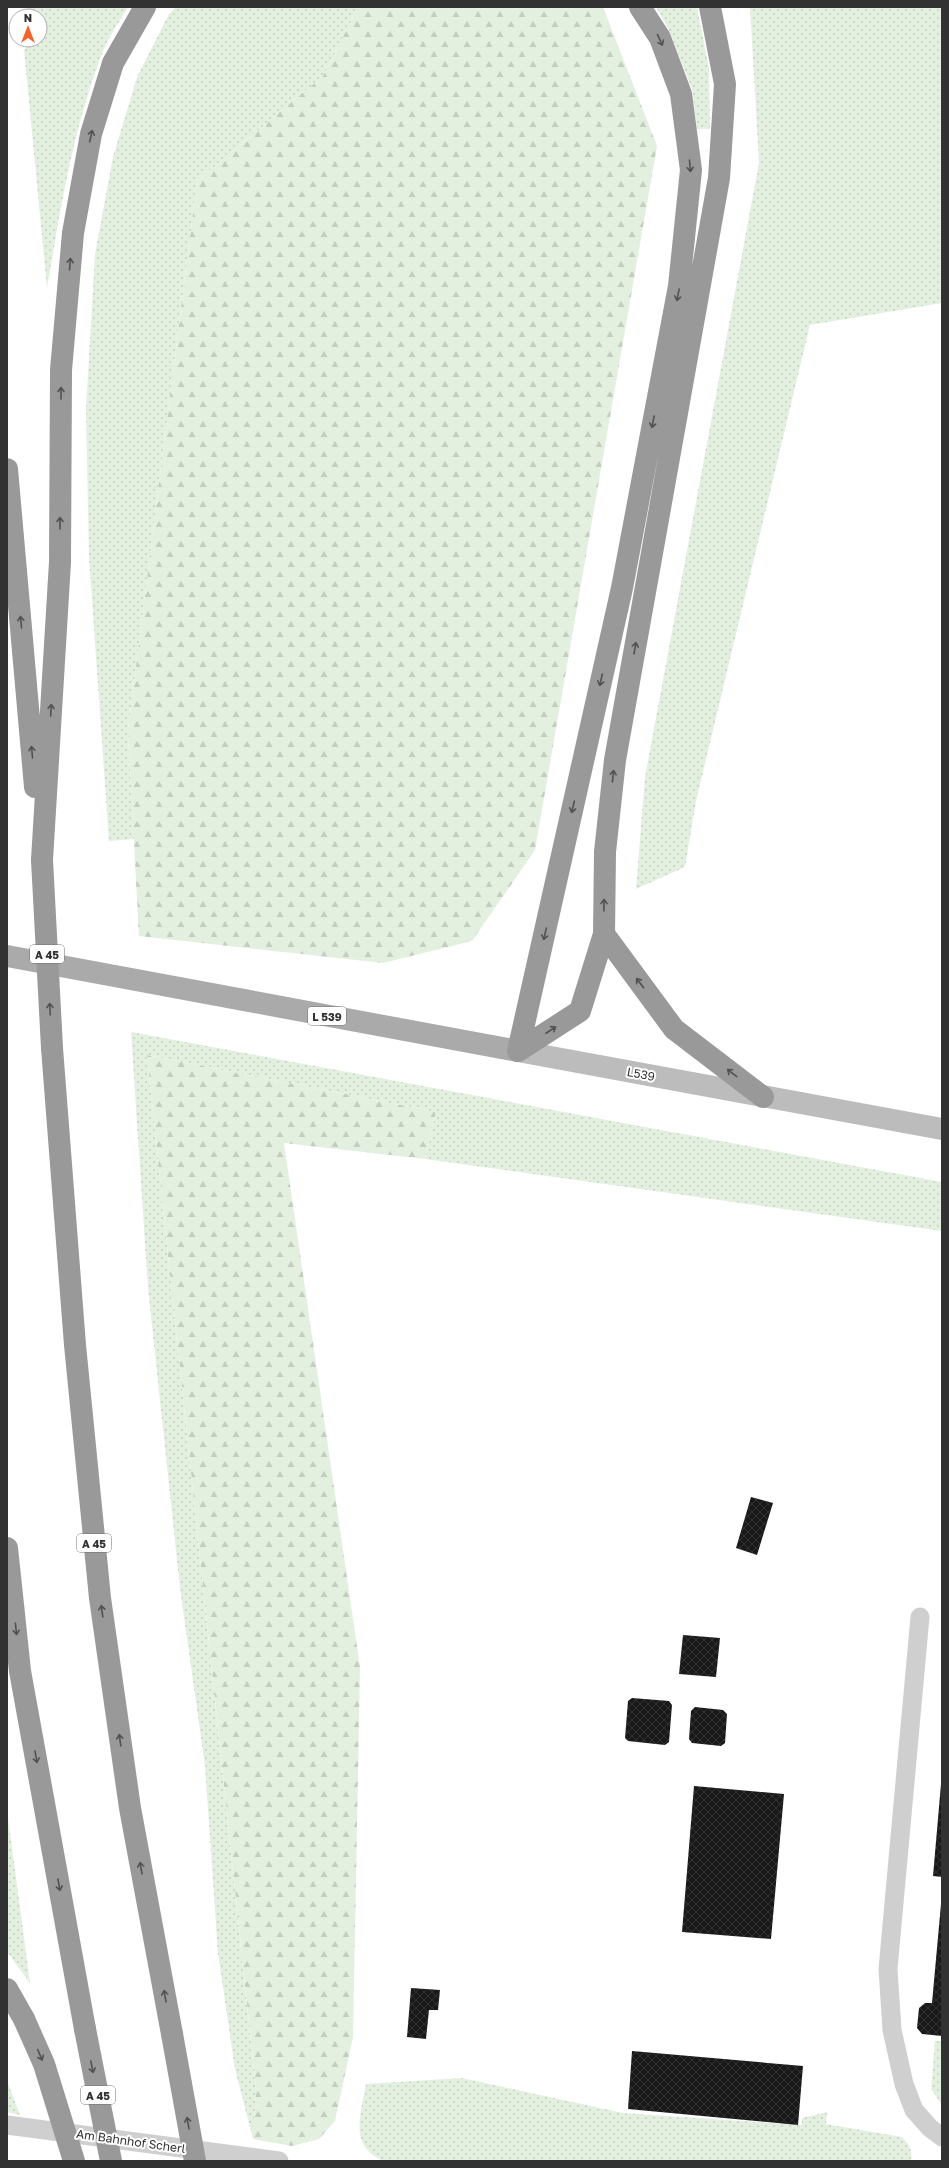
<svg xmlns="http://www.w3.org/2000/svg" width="949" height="2168" font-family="'Golos Text',sans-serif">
	<defs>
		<pattern id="grass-dots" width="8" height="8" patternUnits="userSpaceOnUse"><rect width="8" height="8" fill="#e3f0e0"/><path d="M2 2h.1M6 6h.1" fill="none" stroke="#c3cec1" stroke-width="1.8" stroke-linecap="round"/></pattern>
		<pattern id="forest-firs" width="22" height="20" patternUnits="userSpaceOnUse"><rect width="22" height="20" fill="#e3f0e0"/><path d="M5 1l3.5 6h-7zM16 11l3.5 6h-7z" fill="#c3cec1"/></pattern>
		<pattern id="building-cross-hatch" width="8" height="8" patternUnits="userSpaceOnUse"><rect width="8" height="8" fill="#191919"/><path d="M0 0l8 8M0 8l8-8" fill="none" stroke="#323232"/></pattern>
	</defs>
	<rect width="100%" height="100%" fill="#fff"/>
	<path fill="url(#grass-dots)" d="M 29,7 L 128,7 C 120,21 110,35 104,49 C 73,126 61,208 47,288 L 24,50 L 31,44 L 31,40 L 40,40 L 40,16 L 30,16 Z
		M 176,7 L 358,7 L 323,76 L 197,181 L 128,730 L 134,839 L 109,841 L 89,557 L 86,410 L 95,254 L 113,157 L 137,77 L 169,14 Z
		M 656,7 L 697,7 L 709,68 L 710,129 L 697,129 L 692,89 L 668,28 Z
		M 750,7 L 942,7 L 942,303 L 810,325 L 696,801 L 685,867 L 636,889 L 645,777 L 759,163 Z
		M 131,1032 L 942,1182 L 942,1231 L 425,1159 L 436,1112 L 147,1055 L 256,2090 L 253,2139 L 235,2069 L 218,1953 L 205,1766 L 180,1588 L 148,1288 Z
		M 7,1810 L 30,1983 L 7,1952 Z
		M 935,2041 L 942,2041 L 942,2105 L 931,2089 Z
		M 462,2078 L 623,2113 L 802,2125 L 802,2118 L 827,2112 L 826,2124 L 902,2137 C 909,2145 913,2150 911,2161 L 384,2161 C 348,2146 361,2115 366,2084 Z
		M 7,2081 L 20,2115 L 7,2112 Z"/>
	<path fill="url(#forest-firs)" d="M 358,7 L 603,7 L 657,146 L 535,850 L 472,941 L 383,963 L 139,936 L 128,730 L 197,181 L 323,76 Z
		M 147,1055 L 436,1112 L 425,1159 L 284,1143 L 360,1667 L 353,2037 L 335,2121 L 319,2139 L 292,2146 L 253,2139 L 256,2089 Z"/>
	<path fill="url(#building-cross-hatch)" d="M 751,1497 L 773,1503 L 757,1555 L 736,1548 Z
		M 683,1635 L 720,1638 L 716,1677 L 679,1674 Z
		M 632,1698 L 669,1701 L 672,1705 L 669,1742 L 665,1745 L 628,1741 L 625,1738 L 628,1701 Z
		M 695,1707 L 723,1710 L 727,1714 L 725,1743 L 721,1746 L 692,1743 L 689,1739 L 691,1711 Z
		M 941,1784 L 942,1784 L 942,1877 L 933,1876 Z
		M 694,1786 L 784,1794 L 771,1939 L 682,1932 Z
		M 941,1904 L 942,1904 L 942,2036 L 922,2034 L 917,2028 L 919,2008 L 925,2003 L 932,2003 Z
		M 411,1988 L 440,1990 L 438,2010 L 429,2010 L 426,2039 L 407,2037 Z
		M 632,2051 L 803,2066 L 798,2125 L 628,2109 Z"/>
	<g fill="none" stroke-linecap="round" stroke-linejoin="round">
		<path stroke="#cfcfcf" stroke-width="19" d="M 920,1617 L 888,1969 L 892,2030 L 904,2084 L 914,2110 L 930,2128 L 942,2137
			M 7,2125 L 279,2161"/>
		<path stroke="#bcbcbc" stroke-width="22" d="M 518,1051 L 942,1129"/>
		<path stroke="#aaa" stroke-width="22" d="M 7,956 L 518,1051"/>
		<path stroke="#999" stroke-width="22" d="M 7,469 L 35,787
			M 42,860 L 60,562 L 61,370 L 73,233 L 91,134 L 113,63 L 145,7
			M 604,934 L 674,1029 L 763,1097
			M 52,1048 L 75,1345 L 100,1598 L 130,1808 L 172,2034
			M 518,1051 L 580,1011 L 604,934 L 605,852 L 615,760 L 719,178 L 725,84 L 710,7
			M 518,1051 L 622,588 L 679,286 L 691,170 L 681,94 L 660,38 L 640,7
			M 7,1548 L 20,1671 L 85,2029
			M 7,1989 L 24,2019"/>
		<path stroke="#999" stroke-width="22" d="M 42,860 L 52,1048
			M 24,2019 L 44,2064 L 74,2161
			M 85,2029 L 111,2161
			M 172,2034 L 195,2161"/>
	</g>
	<defs><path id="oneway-shaft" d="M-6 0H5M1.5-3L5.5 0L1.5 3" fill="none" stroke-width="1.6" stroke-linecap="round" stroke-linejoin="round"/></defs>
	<g stroke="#515151">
		<use href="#oneway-shaft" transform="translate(660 40) rotate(65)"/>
		<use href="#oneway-shaft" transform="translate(91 136) rotate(-77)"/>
		<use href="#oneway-shaft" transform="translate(690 166) rotate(85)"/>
		<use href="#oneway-shaft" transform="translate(70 264) rotate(-85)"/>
		<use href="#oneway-shaft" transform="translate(678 295) rotate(101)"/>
		<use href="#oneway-shaft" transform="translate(61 393) rotate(-90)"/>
		<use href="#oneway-shaft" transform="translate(653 422) rotate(101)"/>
		<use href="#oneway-shaft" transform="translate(60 523) rotate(-90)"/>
		<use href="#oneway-shaft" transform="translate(21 622) rotate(-95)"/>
		<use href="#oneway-shaft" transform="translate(635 648) rotate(-80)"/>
		<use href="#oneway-shaft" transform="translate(601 680) rotate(103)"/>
		<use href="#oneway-shaft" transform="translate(51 710) rotate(-87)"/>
		<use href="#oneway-shaft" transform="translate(32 752) rotate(-95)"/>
		<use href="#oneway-shaft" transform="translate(613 776) rotate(-84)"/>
		<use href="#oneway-shaft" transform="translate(573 807) rotate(103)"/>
		<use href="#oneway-shaft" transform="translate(604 905) rotate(-89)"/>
		<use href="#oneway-shaft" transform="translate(545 934) rotate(103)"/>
		<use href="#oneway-shaft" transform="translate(640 983) rotate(-127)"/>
		<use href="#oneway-shaft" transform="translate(50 1009) rotate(-93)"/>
		<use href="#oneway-shaft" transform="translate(551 1030) rotate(-33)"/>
		<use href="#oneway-shaft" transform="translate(732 1073) rotate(-142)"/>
		<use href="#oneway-shaft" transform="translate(102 1611) rotate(-98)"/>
		<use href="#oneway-shaft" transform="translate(16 1629) rotate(84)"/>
		<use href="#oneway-shaft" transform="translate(120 1740) rotate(-98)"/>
		<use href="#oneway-shaft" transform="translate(36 1757) rotate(80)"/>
		<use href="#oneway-shaft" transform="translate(141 1868) rotate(-100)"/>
		<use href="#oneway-shaft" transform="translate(59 1885) rotate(80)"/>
		<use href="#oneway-shaft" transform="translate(165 1996) rotate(-100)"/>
		<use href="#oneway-shaft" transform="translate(40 2055) rotate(67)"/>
		<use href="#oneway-shaft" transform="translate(92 2067) rotate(79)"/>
		<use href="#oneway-shaft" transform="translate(188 2123) rotate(-100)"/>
	</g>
	<g text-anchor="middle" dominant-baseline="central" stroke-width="4" stroke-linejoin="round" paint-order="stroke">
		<g fill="#fff" stroke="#707070" stroke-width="1">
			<rect x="30" y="945" width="34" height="18" rx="3"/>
			<rect x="308" y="1007" width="38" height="18" rx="3"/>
			<rect x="77" y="1534" width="34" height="18" rx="3"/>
			<rect x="81" y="2086" width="34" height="18" rx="3"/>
		</g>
		<g font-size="11" font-weight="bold" fill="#323232">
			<text x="47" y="954">A 45</text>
			<text x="327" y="1016">L 539</text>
			<text x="94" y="1543">A 45</text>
			<text x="98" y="2095">A 45</text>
		</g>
		<g font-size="12" fill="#323232" stroke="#fff">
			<text transform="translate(641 1074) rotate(11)">L539</text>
			<text transform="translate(131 2141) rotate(8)">Am Bahnhof Scherl</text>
		</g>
	</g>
	<rect width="949" height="2168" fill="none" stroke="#323232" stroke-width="16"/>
	<g transform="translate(28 28)"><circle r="19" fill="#ffffff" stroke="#adadad"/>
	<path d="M0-3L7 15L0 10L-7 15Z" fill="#f3642a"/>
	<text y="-6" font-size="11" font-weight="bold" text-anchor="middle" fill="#323232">N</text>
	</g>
</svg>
